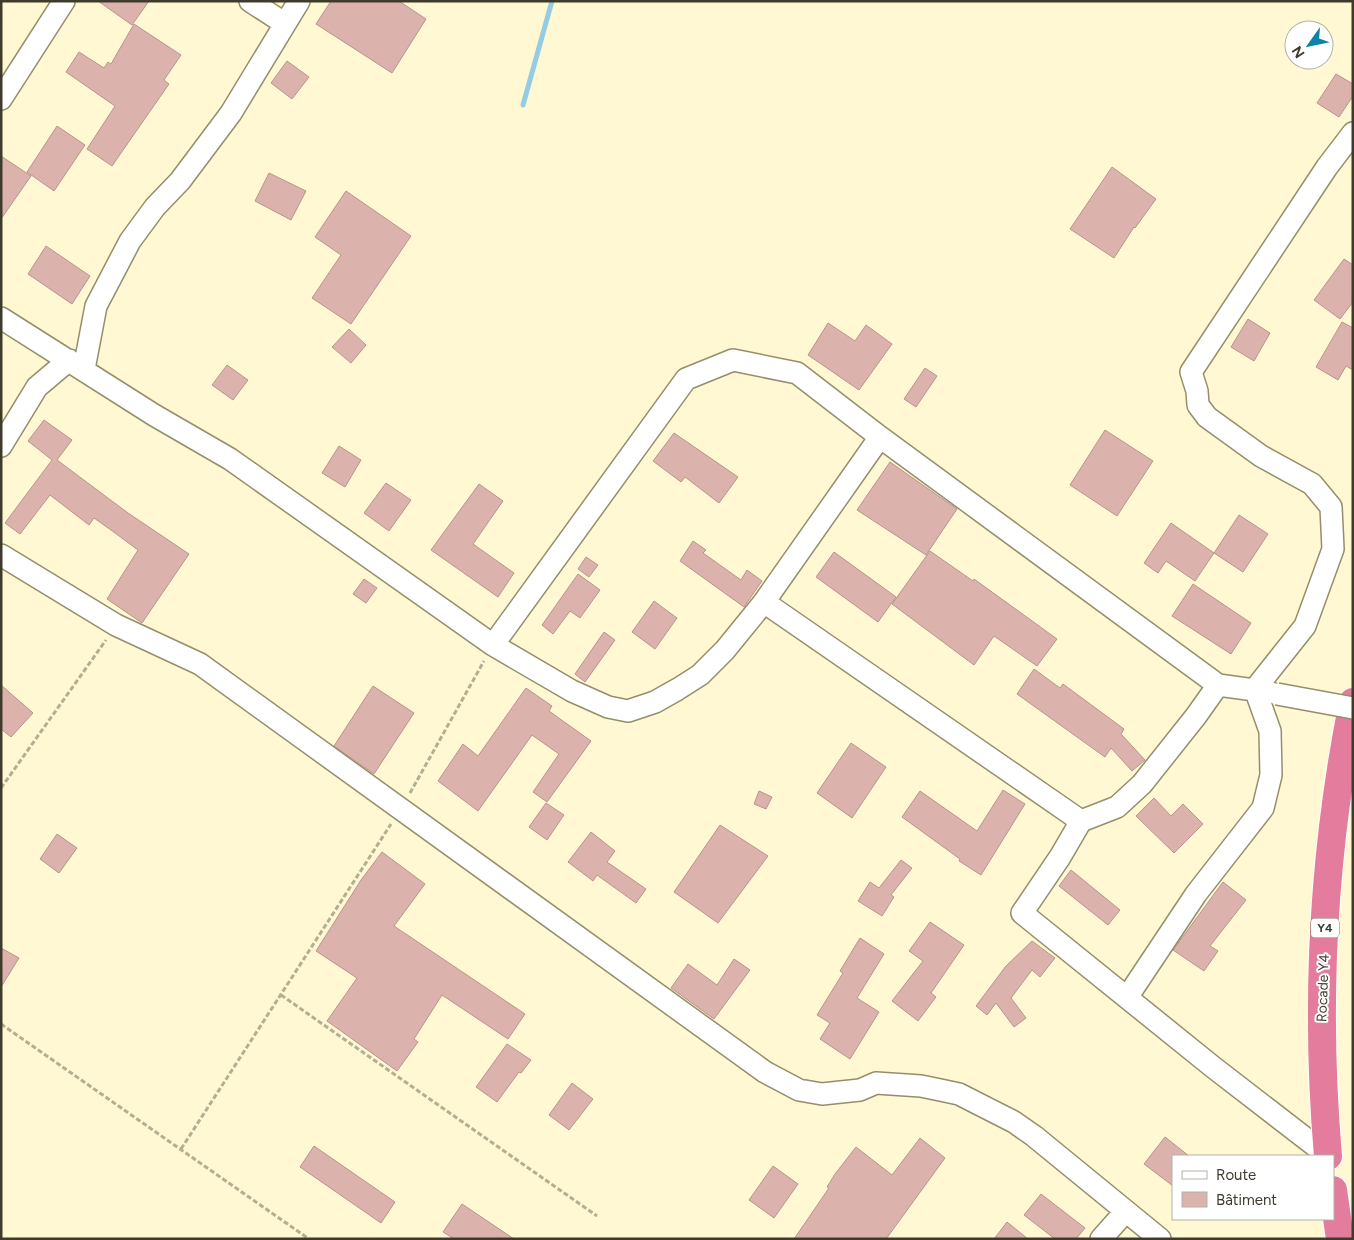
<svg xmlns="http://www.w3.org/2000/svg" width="1354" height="1240" font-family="Figtree,sans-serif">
	<rect width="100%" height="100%" fill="#fff8d3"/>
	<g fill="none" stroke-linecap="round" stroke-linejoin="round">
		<path stroke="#94cce3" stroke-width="5" d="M 523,105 L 552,1"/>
	</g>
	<path fill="#dbb2ac" stroke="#ba938d" d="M 98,1 L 149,1 L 132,25 Z
		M 331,1 L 399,1 L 426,19 L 392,73 L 316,24 Z
		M 134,24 L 181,55 L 164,80 L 169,84 L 112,166 L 87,149 L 115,106 L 66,72 L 79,52 L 104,68 L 108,62 L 111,64 Z
		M 287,61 L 309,77 L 292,99 L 271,83 Z
		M 1336,74 L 1353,84 L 1353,96 L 1339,117 L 1317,103 Z
		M 57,126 L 85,145 L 54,191 L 27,172 Z
		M 1,156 L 31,176 L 1,219 Z
		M 1112,167 L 1156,199 L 1135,228 L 1134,227 L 1114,258 L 1070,229 Z
		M 269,173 L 306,191 L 291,220 L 255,201 Z
		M 346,191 L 411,236 L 351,324 L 312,298 L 341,255 L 315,237 Z
		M 46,246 L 90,276 L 72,304 L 28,274 Z
		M 1344,259 L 1353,265 L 1353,302 L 1340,319 L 1314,300 Z
		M 1248,319 L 1270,333 L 1254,361 L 1231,347 Z
		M 1342,322 L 1353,328 L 1353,370 L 1346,366 L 1338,380 L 1316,367 Z
		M 828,323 L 855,341 L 866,325 L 892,344 L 859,390 L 808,355 Z
		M 349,329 L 366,345 L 351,363 L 332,347 Z
		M 227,365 L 248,380 L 233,400 L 212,385 Z
		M 925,368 L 937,376 L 916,407 L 904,399 Z
		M 44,420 L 72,440 L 57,460 L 128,513 L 189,554 L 142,623 L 107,599 L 138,550 L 111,530 L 94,518 L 89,525 L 50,495 L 20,534 L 5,523 L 52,460 L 28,441 Z
		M 1105,430 L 1153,461 L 1117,516 L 1070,485 Z
		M 674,433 L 738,477 L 719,503 L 685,477 L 681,482 L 653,461 Z
		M 339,446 L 361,460 L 345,487 L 322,473 Z
		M 890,462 L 957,509 L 926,555 L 857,510 Z
		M 386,483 L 411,500 L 389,531 L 364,513 Z
		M 479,484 L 503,501 L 473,544 L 514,573 L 498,597 L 431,550 Z
		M 1239,515 L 1268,534 L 1243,572 L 1214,553 Z
		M 1171,523 L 1214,553 L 1195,581 L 1166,561 L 1158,573 L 1144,563 Z
		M 693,541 L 706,550 L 703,553 L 741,580 L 747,570 L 762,581 L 744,607 L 680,561 Z
		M 930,551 L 973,581 L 974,579 L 1057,639 L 1037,666 L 994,636 L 974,665 L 892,604 Z
		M 834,552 L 896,597 L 878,622 L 816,577 Z
		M 586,557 L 598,565 L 589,577 L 578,569 Z
		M 578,574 L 600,590 L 580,618 L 570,611 L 553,634 L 542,625 Z
		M 364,579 L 377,588 L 366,603 L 353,594 Z
		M 1193,584 L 1251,623 L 1231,654 L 1172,616 Z
		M 654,601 L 677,618 L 655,649 L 632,632 Z
		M 604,632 L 615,640 L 585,682 L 575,674 Z
		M 1034,669 L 1060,688 L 1063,684 L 1124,729 L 1121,734 L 1145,760 L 1132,771 L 1111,748 L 1105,757 L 1017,694 Z
		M 1,685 L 33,713 L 11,737 L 1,729 Z
		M 373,686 L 414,713 L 374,774 L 334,746 Z
		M 526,688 L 552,706 L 549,711 L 591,741 L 547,802 L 533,792 L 559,754 L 532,735 L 478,811 L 438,781 L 463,744 L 478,756 Z
		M 851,743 L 886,767 L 852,818 L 817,793 Z
		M 1003,790 L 1025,804 L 981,875 L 959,861 L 960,859 L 902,817 L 920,791 L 977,831 Z
		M 759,791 L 772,797 L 766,809 L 754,804 Z
		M 1154,798 L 1171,816 L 1183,804 L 1203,824 L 1174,853 L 1136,816 Z
		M 546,803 L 564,815 L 547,840 L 529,827 Z
		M 720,825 L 768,856 L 718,923 L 674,892 Z
		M 591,832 L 615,851 L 607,862 L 646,889 L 636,903 L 597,875 L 593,881 L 568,862 Z
		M 57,834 L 77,848 L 59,873 L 40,859 Z
		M 382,852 L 425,884 L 394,926 L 525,1014 L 508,1039 L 442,995 L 414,1039 L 418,1042 L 397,1071 L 327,1021 L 357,978 L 316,951 L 361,880 Z
		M 901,860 L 912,868 L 891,895 L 894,897 L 882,916 L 858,901 L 870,882 L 879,888 Z
		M 1071,870 L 1120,910 L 1108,925 L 1059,886 Z
		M 1223,882 L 1246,900 L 1210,946 L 1218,951 L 1204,971 L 1173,950 Z
		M 930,922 L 964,945 L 931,993 L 936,997 L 918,1021 L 892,1001 L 923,961 L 909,951 Z
		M 860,938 L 884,954 L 857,998 L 879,1012 L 850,1059 L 820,1039 L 830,1023 L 817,1015 L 843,973 L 840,971 Z
		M 1032,941 L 1055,958 L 1040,977 L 1032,970 L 1011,998 L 1026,1018 L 1014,1027 L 996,1003 L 987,1015 L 976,1006 L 1006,966 Z
		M 1,948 L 19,958 L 1,987 Z
		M 734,959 L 750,970 L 714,1019 L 671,988 L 688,964 L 717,985 Z
		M 507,1044 L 531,1060 L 521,1073 L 519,1072 L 497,1102 L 476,1087 Z
		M 572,1083 L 593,1099 L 569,1130 L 549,1115 Z
		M 1165,1137 L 1189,1156 L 1173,1156 L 1173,1186 L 1144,1164 Z
		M 920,1138 L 945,1158 L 886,1239 L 794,1239 L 829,1188 L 827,1187 L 835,1174 L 856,1147 L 892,1175 Z
		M 314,1146 L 395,1202 L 381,1223 L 300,1167 Z
		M 773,1166 L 798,1184 L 774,1218 L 749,1200 Z
		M 1041,1194 L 1085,1228 L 1076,1239 L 1055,1239 L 1024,1215 Z
		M 462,1204 L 514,1239 L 454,1239 L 443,1232 Z
		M 1007,1222 L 1028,1239 L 994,1239 Z"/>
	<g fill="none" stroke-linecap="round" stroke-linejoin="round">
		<g stroke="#958e6c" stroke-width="24">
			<path id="minor" d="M 250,1 L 284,23
				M 1,99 L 64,1
				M 1,318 L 154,415 L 230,459 L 493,645 L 572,691 L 608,707 L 628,711 L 655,702 L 678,689 L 700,675 L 725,650 L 764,602 L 880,437 L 1218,685
				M 84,369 L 96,306 L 130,241 L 155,207 L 180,181 L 231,113 L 299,1
				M 1,446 L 37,387 L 69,360
				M 1,555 L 116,625 L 200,664 L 765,1072 L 799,1090 L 822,1094 L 860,1090 L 876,1083 L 921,1086 L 945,1091 L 959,1094 L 1014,1122 L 1034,1136 L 1160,1239
				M 764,602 L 1081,821
				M 493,645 L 686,379 L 733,360 L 797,373 L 880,437
				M 1269,692 L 1218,685 L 1196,716 L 1142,784 L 1117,807 L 1081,821 L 1060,857 L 1022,913 L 1213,1067 L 1327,1155
				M 1128,996 L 1196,894 L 1263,808 L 1271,775 L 1270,731 L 1255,689 L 1305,626 L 1333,549 L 1331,507 L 1312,484 L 1261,456 L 1207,417 L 1198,405 L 1197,391 L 1191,372 L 1327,167 L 1353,133
				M 1101,1239 L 1125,1212"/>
		</g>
		<g stroke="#fff" stroke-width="30">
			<path id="trunk" d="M 1328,1156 C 1315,1005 1323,851 1353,702
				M 1333,1190 L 1340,1239"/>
		</g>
		<path stroke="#b4ae92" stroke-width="3" stroke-dasharray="5 2.5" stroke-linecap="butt" d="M 1,788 L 106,640
			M 410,793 L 484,661
			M 281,995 L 597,1216
			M 1,1024 L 309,1239
			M 181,1149 L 391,824"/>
		<use href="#minor" stroke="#fff" stroke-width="21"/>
		<use href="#trunk" stroke="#e47c9e" stroke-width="28"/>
		<g stroke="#958e6c" stroke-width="24" stroke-linecap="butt">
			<path id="minor-bridge" d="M 1277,694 L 1353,708"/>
		</g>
		<use href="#minor-bridge" stroke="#fff" stroke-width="21"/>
	</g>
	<g text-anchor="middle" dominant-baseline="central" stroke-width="4" stroke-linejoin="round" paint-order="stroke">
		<rect fill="#fff" stroke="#78766c" stroke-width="1" x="1311" y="918.5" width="28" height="19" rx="4"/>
		<g font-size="12" font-weight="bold" fill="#3e3b2d">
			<text x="1325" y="928">Y4</text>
		</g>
		<g font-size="14" fill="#3e3b2d" stroke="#fff">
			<text transform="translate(1323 988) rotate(-88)">Rocade Y4</text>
		</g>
	</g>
	<rect width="1354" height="1240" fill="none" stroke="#3e3b2d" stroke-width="5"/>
	<rect x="1172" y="1155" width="162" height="65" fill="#ffffff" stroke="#b2b1ab"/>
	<rect x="1182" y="1171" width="25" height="8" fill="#ffffff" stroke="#b2b1ab"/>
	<text x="1216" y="1180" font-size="15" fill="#3e3b2d">Route</text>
	<rect x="1182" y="1192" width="25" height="15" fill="#dbb2ac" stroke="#b2b1ab"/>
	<text x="1216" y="1205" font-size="15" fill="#3e3b2d">Bâtiment</text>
	<g transform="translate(1309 45) rotate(237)"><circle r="24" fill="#ffffff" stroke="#b2b1ab"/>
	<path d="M0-4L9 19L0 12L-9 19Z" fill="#0a84a9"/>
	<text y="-8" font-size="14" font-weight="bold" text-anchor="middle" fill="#3e3b2d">N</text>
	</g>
</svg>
